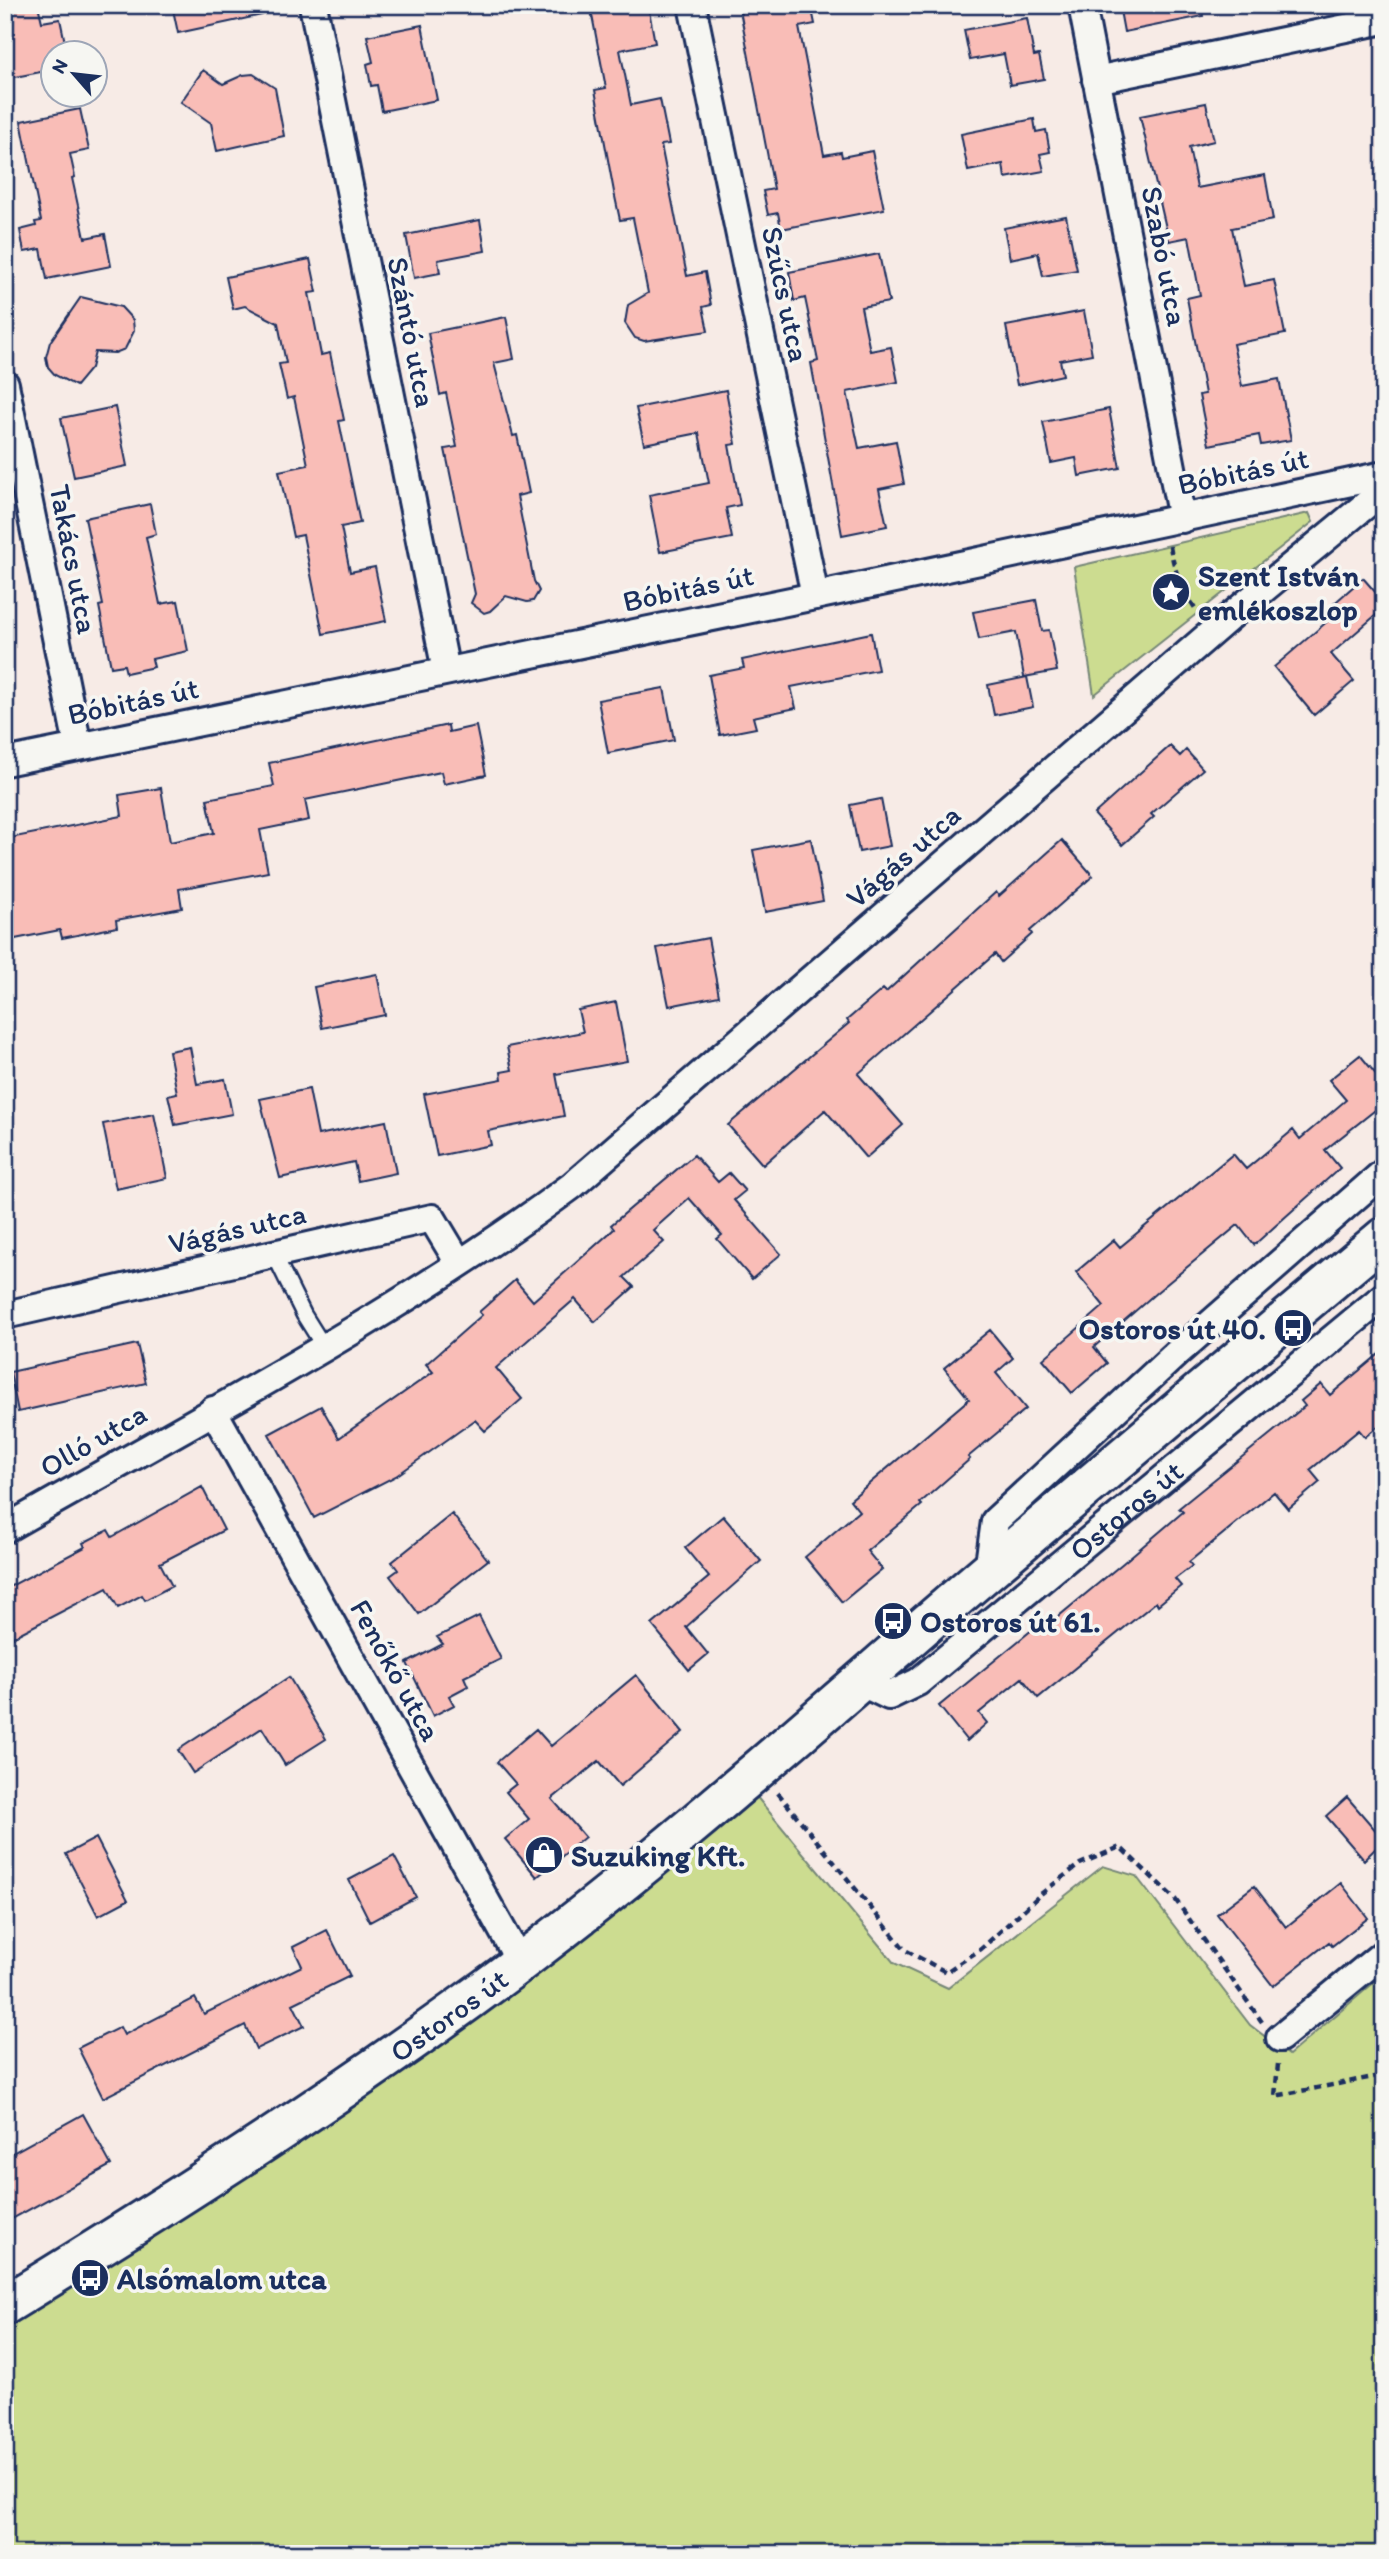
<svg xmlns="http://www.w3.org/2000/svg" width="1389" height="2559" font-family="Itim,sans-serif">
	<rect width="100%" height="100%" fill="#f7ebe6"/>
	<filter id="ink" filterUnits="userSpaceOnUse"><feTurbulence type="fractalNoise" baseFrequency=".0143" numOctaves="2"/><feDisplacementMap in="SourceGraphic" scale="14" xChannelSelector="R" yChannelSelector="G"/><feConvolveMatrix kernelMatrix="1 2 1 2 8 2 1 2 1" color-interpolation-filters="sRGB"/></filter>
	<g filter="url(#ink)">
		<path fill="#ccdc90" stroke="#748677" stroke-width="2" d="M 1309,513 L 1313,522 L 1094,695 L 1074,567 Z
			M 751,1790 L 894,1963 L 948,1988 L 1103,1866 L 1136,1876 L 1250,2025 L 1289,2055 L 1384,1974 L 1384,2554 L 5,2554 L 5,2317 Z"/>
		<path fill="#f9bdb7" stroke="#1b2f5e" stroke-width="2" d="M 38,5 L 42,22 L 60,19 L 67,52 L 48,55 L 51,70 L 5,79 L 5,11 Z
			M 172,5 L 261,5 L 262,15 L 178,33 Z
			M 590,5 L 648,5 L 655,43 L 620,50 L 631,105 L 660,99 L 669,144 L 661,145 L 687,276 L 705,272 L 711,305 L 703,307 L 708,331 L 644,341 L 635,338 L 625,323 L 628,305 L 648,293 L 633,218 L 620,220 L 614,192 L 595,90 L 606,88 Z
			M 739,5 L 811,5 L 815,24 L 799,27 L 824,155 L 841,152 L 842,157 L 872,151 L 884,209 L 781,229 L 778,213 L 768,215 L 763,191 L 774,189 Z
			M 1119,5 L 1201,5 L 1203,16 L 1124,32 Z
			M 1027,18 L 1034,56 L 1039,55 L 1044,79 L 1010,85 L 1004,54 L 970,60 L 964,30 Z
			M 422,25 L 437,100 L 382,111 L 377,85 L 371,86 L 367,64 L 373,62 L 367,36 Z
			M 203,70 L 223,84 L 243,75 L 253,74 L 275,88 L 284,136 L 217,151 L 211,123 L 181,102 Z
			M 1206,103 L 1214,141 L 1189,147 L 1197,188 L 1265,175 L 1273,220 L 1232,228 L 1244,286 L 1274,280 L 1285,334 L 1233,344 L 1242,386 L 1279,379 L 1291,440 L 1261,445 L 1259,435 L 1209,445 L 1199,395 L 1205,394 L 1187,298 L 1200,295 L 1189,237 L 1169,241 L 1140,116 Z
			M 80,109 L 89,150 L 70,154 L 75,177 L 72,178 L 85,238 L 105,234 L 111,266 L 47,279 L 41,249 L 24,252 L 20,230 L 36,226 L 35,222 L 41,221 L 21,121 Z
			M 1034,119 L 1036,132 L 1046,130 L 1050,152 L 1040,154 L 1044,171 L 1005,178 L 1003,164 L 968,171 L 961,134 Z
			M 1066,216 L 1077,270 L 1043,276 L 1038,253 L 1010,259 L 1004,228 Z
			M 480,220 L 485,251 L 438,260 L 440,273 L 414,278 L 406,235 Z
			M 879,254 L 889,302 L 861,307 L 870,351 L 891,347 L 898,382 L 847,392 L 859,448 L 896,441 L 904,484 L 879,489 L 887,526 L 842,535 L 811,363 L 818,361 L 805,298 L 794,301 L 789,272 Z
			M 310,259 L 317,292 L 309,293 L 321,355 L 330,353 L 344,420 L 339,421 L 360,523 L 341,527 L 350,572 L 375,567 L 386,621 L 323,634 L 303,535 L 293,537 L 279,471 L 308,465 L 294,397 L 287,399 L 279,364 L 286,363 L 278,323 L 245,306 L 233,309 L 226,277 Z
			M 81,297 L 121,307 L 133,320 L 134,331 L 125,349 L 115,353 L 95,352 L 91,368 L 76,386 L 55,375 L 48,367 L 46,357 L 50,342 Z
			M 1084,311 L 1092,354 L 1060,360 L 1063,375 L 1017,385 L 1006,326 Z
			M 506,317 L 514,359 L 494,363 L 513,436 L 517,435 L 529,493 L 517,496 L 534,581 L 539,591 L 533,601 L 527,602 L 506,596 L 490,611 L 484,613 L 471,603 L 475,594 L 445,449 L 457,447 L 446,393 L 440,395 L 428,333 Z
			M 726,390 L 736,444 L 729,445 L 740,505 L 726,508 L 732,538 L 660,552 L 649,495 L 709,483 L 699,433 L 644,444 L 636,408 Z
			M 115,407 L 127,466 L 74,477 L 61,418 Z
			M 1109,409 L 1120,468 L 1079,476 L 1076,458 L 1051,463 L 1043,422 Z
			M 150,504 L 156,534 L 146,537 L 160,604 L 178,601 L 188,651 L 152,659 L 154,667 L 126,673 L 124,665 L 111,667 L 99,606 L 103,605 L 85,518 Z
			M 1363,578 L 1384,602 L 1384,608 L 1331,654 L 1354,681 L 1314,715 L 1274,667 L 1336,614 L 1330,607 Z
			M 1036,600 L 1042,631 L 1049,630 L 1057,671 L 1024,677 L 1016,632 L 979,639 L 973,612 Z
			M 871,633 L 878,670 L 791,687 L 796,708 L 753,717 L 756,728 L 720,735 L 709,675 L 744,668 L 742,660 Z
			M 1027,677 L 1033,707 L 994,715 L 988,685 Z
			M 664,688 L 674,740 L 608,753 L 598,700 Z
			M 448,725 L 449,732 L 476,726 L 486,775 L 444,784 L 441,772 L 305,800 L 309,820 L 260,830 L 268,872 L 179,889 L 182,908 L 116,920 L 117,927 L 62,938 L 60,930 L 5,941 L 5,839 L 122,816 L 119,795 L 161,788 L 170,842 L 214,833 L 207,799 L 274,786 L 269,763 Z
			M 1170,746 L 1180,756 L 1186,750 L 1203,769 L 1151,814 L 1154,817 L 1122,845 L 1094,814 Z
			M 881,799 L 890,846 L 859,852 L 850,805 Z
			M 811,839 L 823,901 L 765,912 L 753,850 Z
			M 1062,840 L 1093,876 L 1030,931 L 1032,934 L 1001,962 L 995,954 L 858,1074 L 903,1125 L 866,1158 L 825,1110 L 763,1165 L 728,1125 L 849,1023 L 847,1020 L 883,989 L 886,992 L 996,892 L 999,896 Z
			M 708,938 L 719,996 L 669,1006 L 657,948 Z
			M 377,974 L 385,1015 L 322,1028 L 314,987 Z
			M 616,1002 L 627,1061 L 556,1074 L 564,1116 L 488,1131 L 491,1145 L 437,1156 L 424,1094 L 502,1079 L 501,1072 L 512,1070 L 507,1047 L 583,1032 L 578,1010 Z
			M 190,1047 L 197,1084 L 225,1079 L 232,1114 L 175,1125 L 168,1095 L 177,1093 L 169,1051 Z
			M 1360,1055 L 1384,1084 L 1384,1103 L 1325,1150 L 1340,1168 L 1254,1245 L 1238,1225 L 1157,1292 L 1094,1347 L 1107,1363 L 1072,1393 L 1043,1359 L 1104,1306 L 1076,1272 L 1114,1240 L 1120,1247 L 1233,1154 L 1246,1169 L 1293,1130 L 1300,1139 L 1346,1100 L 1329,1080 Z
			M 309,1089 L 318,1135 L 386,1121 L 396,1173 L 358,1181 L 354,1162 L 280,1178 L 260,1099 Z
			M 154,1114 L 167,1178 L 116,1189 L 103,1124 Z
			M 694,1155 L 718,1182 L 729,1173 L 745,1191 L 734,1200 L 781,1254 L 752,1279 L 717,1239 L 722,1235 L 689,1198 L 653,1230 L 664,1242 L 624,1277 L 634,1287 L 595,1322 L 575,1299 L 496,1368 L 522,1399 L 485,1431 L 475,1420 L 396,1476 L 314,1518 L 269,1434 L 321,1406 L 339,1438 L 433,1372 L 426,1364 L 482,1315 L 479,1312 L 515,1280 L 533,1301 L 614,1229 L 611,1225 Z
			M 990,1330 L 1013,1358 L 996,1373 L 1026,1409 L 968,1457 L 970,1459 L 920,1503 L 922,1505 L 867,1551 L 882,1569 L 842,1602 L 805,1557 L 859,1511 L 850,1500 L 969,1399 L 944,1368 Z
			M 137,1344 L 146,1383 L 18,1412 L 10,1372 Z
			M 1384,1350 L 1384,1421 L 1365,1437 L 1359,1430 L 1310,1470 L 1320,1482 L 1288,1509 L 1274,1492 L 1189,1562 L 1192,1566 L 1175,1579 L 1181,1586 L 1158,1605 L 1156,1602 L 1038,1698 L 1022,1678 L 979,1713 L 987,1723 L 967,1741 L 939,1706 L 1044,1620 L 1048,1625 L 1123,1563 L 1183,1512 L 1179,1508 L 1305,1406 L 1301,1401 L 1321,1384 L 1330,1395 Z
			M 202,1487 L 224,1530 L 160,1563 L 172,1586 L 145,1600 L 142,1595 L 118,1608 L 107,1588 L 5,1641 L 5,1589 L 85,1547 L 83,1543 L 108,1530 L 112,1537 Z
			M 452,1514 L 488,1560 L 419,1614 L 390,1576 L 398,1570 L 392,1562 Z
			M 723,1516 L 761,1561 L 686,1627 L 708,1654 L 689,1670 L 652,1625 L 709,1577 L 685,1548 Z
			M 479,1616 L 501,1659 L 464,1677 L 468,1686 L 449,1696 L 454,1705 L 433,1716 L 407,1663 L 443,1644 L 437,1637 Z
			M 636,1675 L 683,1732 L 620,1786 L 599,1761 L 552,1799 L 585,1837 L 537,1877 L 505,1839 L 529,1819 L 506,1792 L 516,1784 L 497,1762 L 536,1729 L 551,1746 Z
			M 289,1677 L 326,1739 L 285,1765 L 262,1728 L 193,1773 L 178,1750 Z
			M 1347,1797 L 1384,1840 L 1364,1860 L 1326,1816 Z
			M 96,1838 L 128,1900 L 98,1916 L 66,1854 Z
			M 394,1856 L 416,1897 L 370,1922 L 349,1880 Z
			M 1341,1883 L 1368,1918 L 1332,1946 L 1329,1942 L 1273,1986 L 1217,1914 L 1254,1886 L 1286,1927 Z
			M 327,1930 L 350,1976 L 293,2004 L 304,2026 L 256,2049 L 245,2025 L 103,2098 L 78,2048 L 120,2027 L 124,2035 L 195,1998 L 204,2014 L 302,1966 L 293,1947 Z
			M 83,2114 L 111,2165 L 12,2219 L 5,2207 L 5,2157 Z"/>
		<g fill="none" stroke-linecap="round" stroke-linejoin="round">
			<g stroke="#1b2f5e" stroke-width="19">
				<path id="service" d="M 274,1254 L 304,1315 L 324,1347"/>
			</g>
			<g stroke="#1b2f5e" stroke-width="32">
				<g id="minor">
					<path d="M 313,5 L 446,671"/>
					<path d="M 692,5 L 815,596"/>
					<path d="M 1082,5 L 1182,519"/>
					<path d="M 1096,80 L 1384,20"/>
					<path d="M 5,384 L 78,746"/>
					<path d="M 5,762 L 815,596 L 1384,475"/>
					<path d="M 5,1315 L 432,1218 L 459,1263"/>
					<path d="M 213,1410 L 520,1962"/>
					<path d="M 5,1529 C 197,1419 396,1316 573,1185 L 1232,615 L 1384,490"/>
					<path d="M 988,1571 L 995,1521 L 1177,1353 L 1384,1172"/>
					<path id="s1" d="M 860,1682 L 889,1696 L 918,1682 L 1384,1296"/>
					<path d="M 1280,2038 L 1384,1953"/>
				</g>
			</g>
			<g stroke="#1b2f5e" stroke-width="44">
				<g id="secondary">
					<path id="s2" d="M 5,2305 C 180,2198 353,2088 517,1965 C 681,1842 832,1704 988,1571 C 1119,1459 1252,1348 1384,1237"/>
				</g>
			</g>
			<path stroke="#1b2f5e" stroke-width="4.5" stroke-dasharray="7 5" stroke-linecap="butt" d="M 1170,546 C 1174,572 1183,590 1197,611
				M 778,1793 L 905,1950 L 946,1972 L 981,1949 L 1042,1893 L 1080,1864 L 1120,1847 L 1175,1899 L 1262,2022
				M 1278,2064 L 1275,2096 L 1384,2075"/>
			<use href="#service" stroke="#f6f6f2" stroke-width="14"/>
			<use href="#minor" stroke="#f6f6f2" stroke-width="26"/>
			<use href="#secondary" stroke="#f6f6f2" stroke-width="38"/>
		</g>
	</g>
	<defs>
		<g id="sight-disc" transform="scale(2.0125)"><circle r="9.5" fill="#1b2f5e" stroke="#f6f6f2"/><path d="M0-6L1.8-2.2L6-1.7L2.9 1.2L3.7 5.4L0 3.3L-3.7 5.4L-2.9 1.2L-6-1.7L-1.8-2.2Z" fill="#fff"/></g>
		<g id="bus-disc" transform="scale(2.0125)"><circle r="9.5" fill="#1b2f5e" stroke="#f6f6f2"/><path d="M-5-6H5V4H4V6H2V4H-2V6H-4V4H-5ZM-3.5-4V0h7V-4ZM-3.5 1.2v1.5H-2V1.2ZM2 1.2v1.5H3.5V1.2Z" fill="#fff"/></g>
		<g id="shop-disc" transform="scale(2.0125)"><circle r="9.5" fill="#1b2f5e" stroke="#f6f6f2"/><path d="M-5-2.5h2.3a2.7 3.5 0 0 1 5.4 0H5L5.5 6h-11ZM-1.5-2.5h3a1.5 2.3 0 0 0-3 0Z" fill="#fff"/></g>
	</defs>
	<g fill-rule="evenodd">
		<use href="#sight-disc" x="1171" y="592"/>
		<use href="#bus-disc" x="1293" y="1328"/>
		<use href="#bus-disc" x="893" y="1621"/>
		<use href="#shop-disc" x="544" y="1855"/>
		<use href="#bus-disc" x="90" y="2278"/>
	</g>
	<g text-anchor="middle" dominant-baseline="central" stroke-width="7" stroke-linejoin="round" paint-order="stroke">
		<g font-size="30" fill="#1b2f5e" stroke="#f6f6f2">
			<text transform="translate(1165 256) rotate(79)">Szabó utca</text>
			<text transform="translate(786 294) rotate(78)">Szűcs utca</text>
			<text transform="translate(412 332) rotate(79)">Szántó utca</text>
			<text transform="translate(1243 471) rotate(-12)">Bóbitás út</text>
			<text transform="translate(74 559) rotate(79)">Takács utca</text>
			<text transform="translate(688 588) rotate(-12)">Bóbitás út</text>
			<text transform="translate(133 701) rotate(-12)">Bóbitás út</text>
			<text transform="translate(903 856) rotate(-41)">Vágás utca</text>
			<text transform="translate(237 1228) rotate(-13)">Vágás utca</text>
			<text transform="translate(93 1440) rotate(-30)">Olló utca</text>
			<text stroke="none"><textPath href="#s1" startOffset="334">Ostoros út</textPath></text>
			<text transform="translate(396 1670) rotate(61)">Fenőkő utca</text>
			<text stroke="none"><textPath href="#s2" startOffset="530">Ostoros út</textPath></text>
		</g>
		<g font-size="30" font-weight="bold" fill="#1b2f5e" stroke="#f6f6f2" text-anchor="start">
			<text x="1198" y="575">Szent István<tspan x="1198" dy="34">emlékoszlop</tspan></text>
			<text x="1266" y="1328" text-anchor="end">Ostoros út 40.</text>
			<text x="920" y="1621">Ostoros út 61.</text>
			<text x="571" y="1855">Suzuking Kft.</text>
			<text x="117" y="2278">Alsómalom utca</text>
		</g>
	</g>
	<rect width="1389" height="2559" fill="none" stroke="#f6f6f2" stroke-width="28"/>
	<rect x="14" y="14" width="1361" height="2531" fill="none" stroke="#1b2f5e" stroke-width="2.5" filter="url(#ink)"/>
	<g transform="translate(74 74) rotate(298)"><circle r="33" fill="#f6f6f2" stroke="#9ea6b7" stroke-width="2"/>
	<path d="M0-5L12 26L0 18L-12 26Z" fill="#1b2f5e"/>
	<text y="-10" font-size="19" font-weight="bold" text-anchor="middle" fill="#1b2f5e">N</text>
	</g>
</svg>
